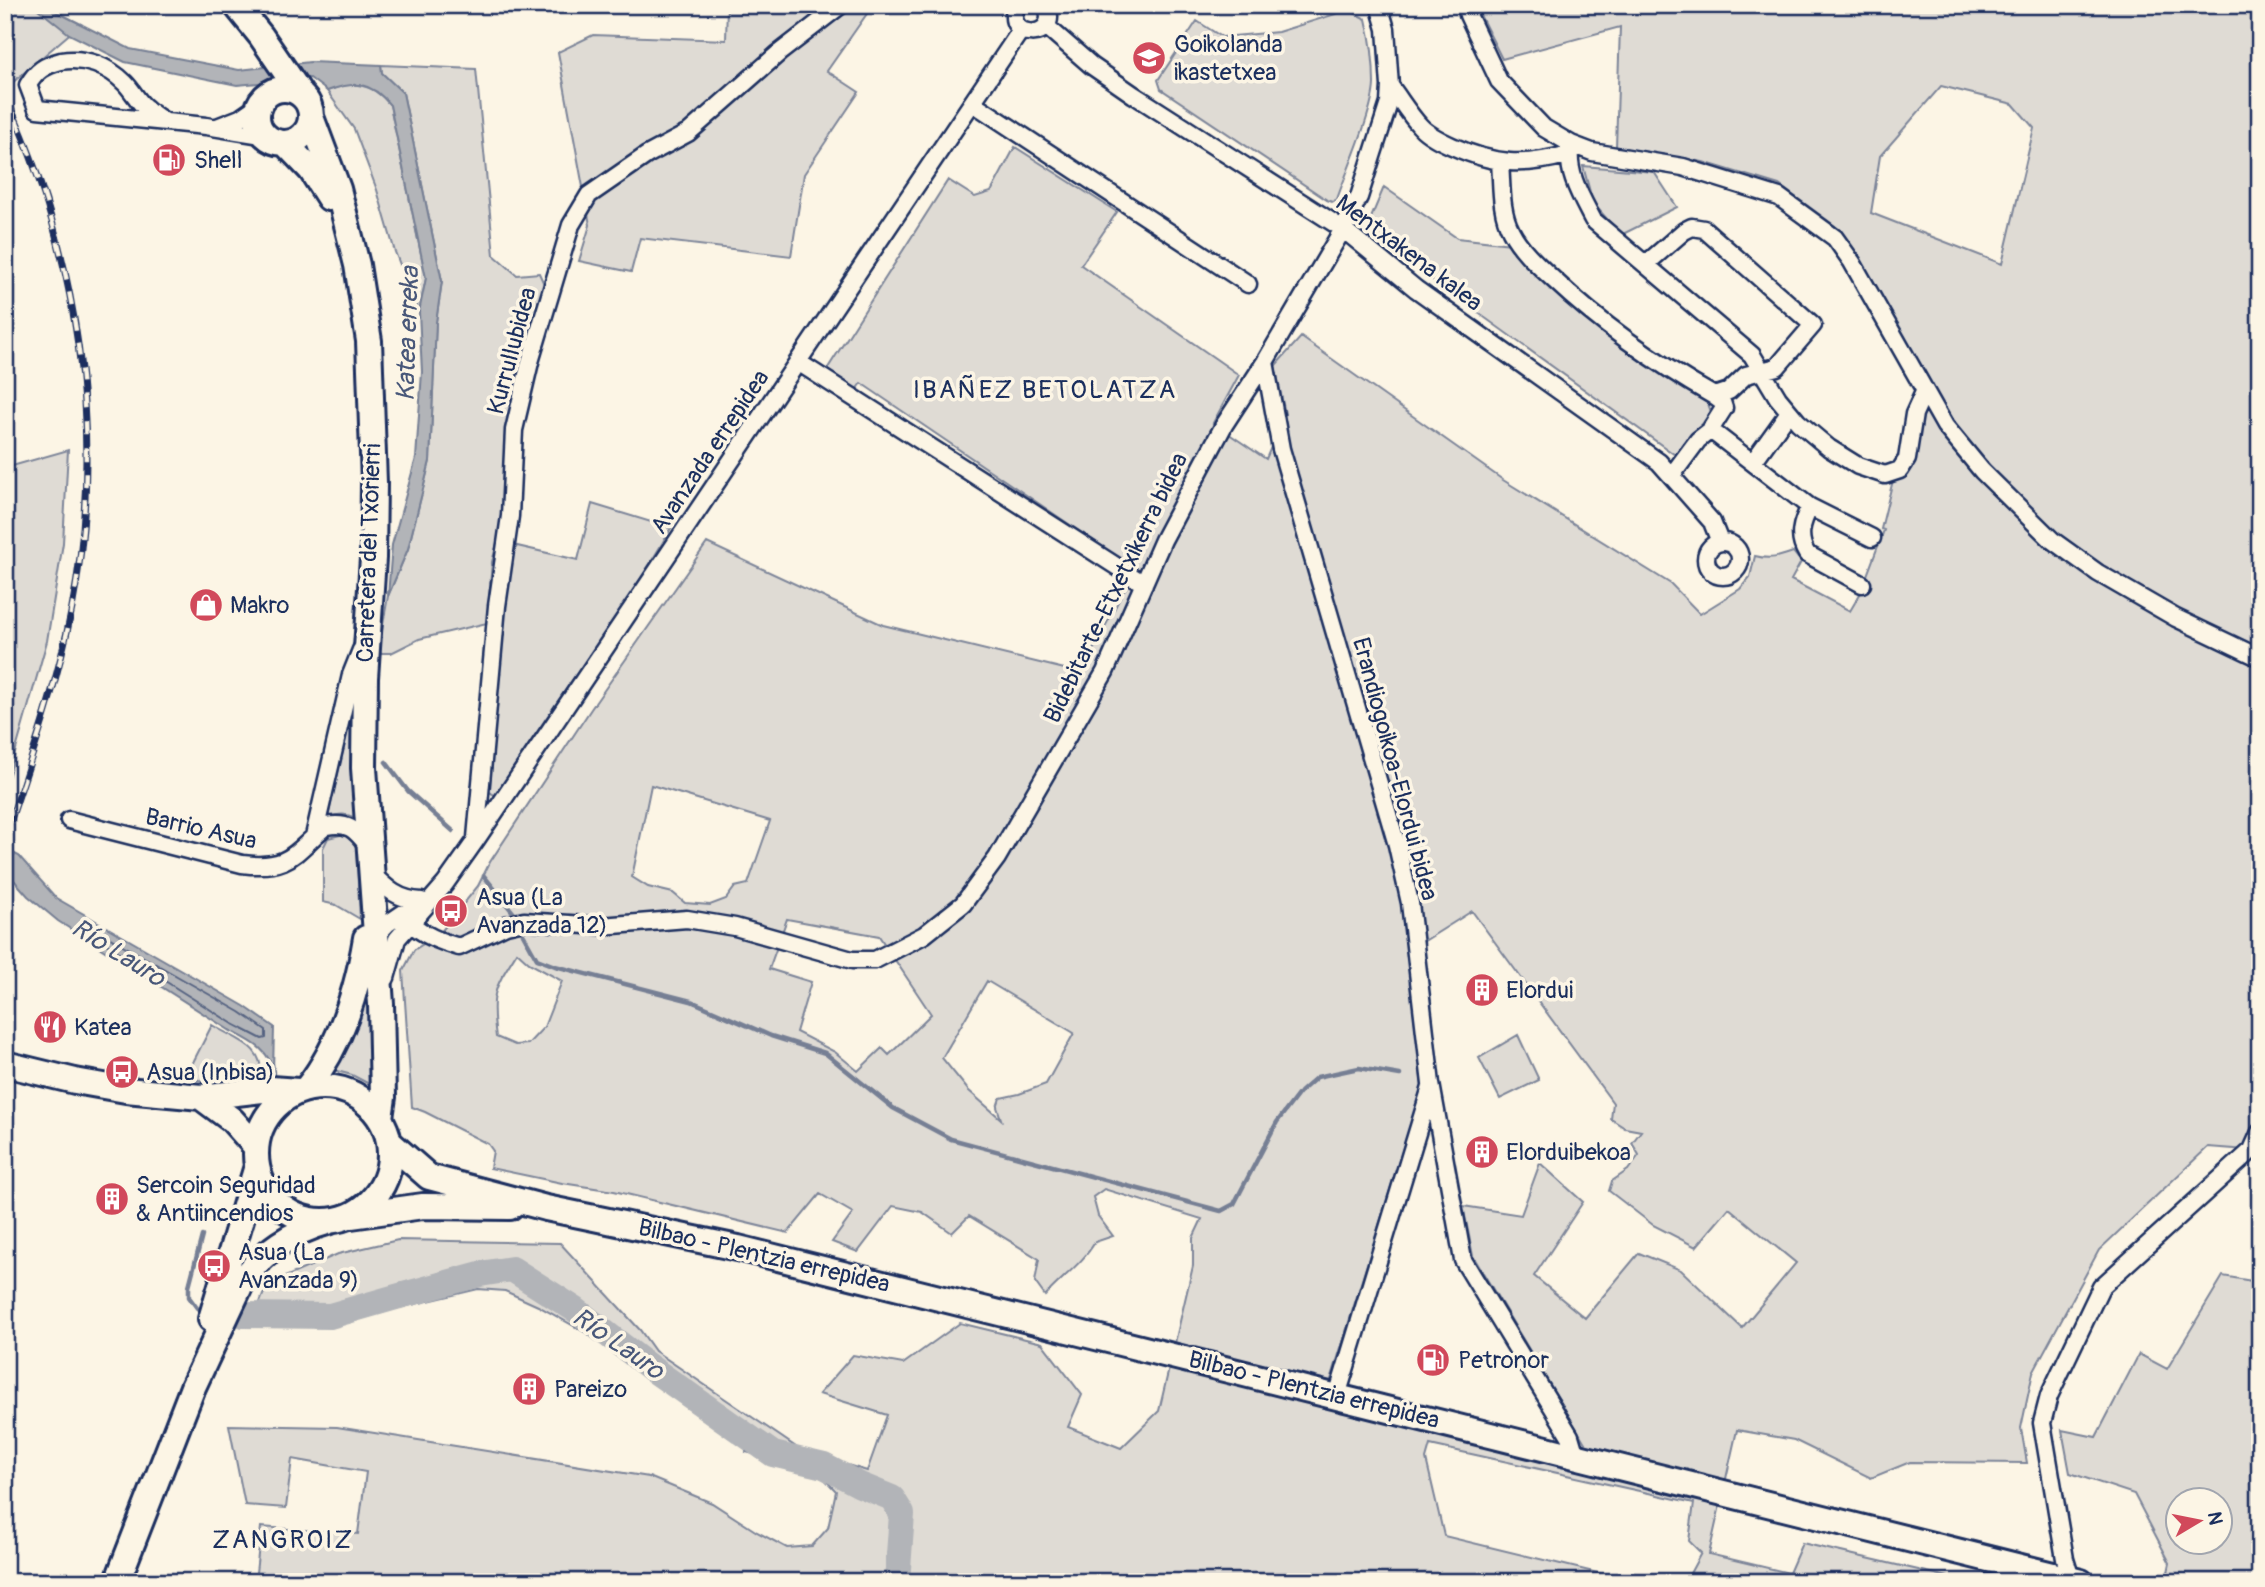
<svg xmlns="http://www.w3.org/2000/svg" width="2265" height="1587" font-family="Pangolin,sans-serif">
	<rect width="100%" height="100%" fill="#fcf5e5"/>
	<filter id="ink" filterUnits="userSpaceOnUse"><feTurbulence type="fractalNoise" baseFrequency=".0143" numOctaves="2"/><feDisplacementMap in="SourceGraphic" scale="14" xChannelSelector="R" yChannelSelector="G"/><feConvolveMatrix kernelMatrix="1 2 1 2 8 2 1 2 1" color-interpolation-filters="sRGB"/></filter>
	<g filter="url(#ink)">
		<path fill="#dfdbd4" stroke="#7d8599" stroke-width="2" fill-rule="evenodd" d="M 5,5 L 43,5 L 81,24 L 5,89 Z
			M 727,5 L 873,5 L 827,71 L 859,92 L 804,174 L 791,256 L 640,238 L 631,272 L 579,261 L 590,225 L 558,52 L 593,35 L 726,40 Z
			M 1475,5 L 2260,5 L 2260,1151 L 2208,1147 L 2099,1250 L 2033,1372 L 2021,1428 L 2027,1463 L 1910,1462 L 1871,1478 L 1794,1440 L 1737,1430 L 1709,1554 L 1789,1573 L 1802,1543 L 1970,1582 L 1668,1582 L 1687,1579 L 1701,1553 L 1689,1541 L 1694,1503 L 1430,1445 L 1426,1459 L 1444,1536 L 1635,1582 L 255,1582 L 261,1527 L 358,1534 L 366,1472 L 292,1459 L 286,1508 L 245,1505 L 229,1425 L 337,1427 L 649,1477 L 712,1503 L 757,1532 L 787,1548 L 812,1546 L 828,1528 L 836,1491 L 817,1471 L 746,1452 L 748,1442 L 613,1348 L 538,1306 L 505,1291 L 478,1289 L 324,1326 L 245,1324 L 255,1315 L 265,1290 L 283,1278 L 338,1254 L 398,1240 L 560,1243 L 640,1330 L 655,1351 L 802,1451 L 867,1471 L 887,1415 L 819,1394 L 853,1355 L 903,1364 L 960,1323 L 1042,1343 L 1082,1395 L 1068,1427 L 1121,1448 L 1159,1411 L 1193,1266 L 1193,1238 L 1202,1219 L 1104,1189 L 1093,1197 L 1098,1216 L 1113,1236 L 1095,1242 C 1083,1263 1062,1277 1045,1296 L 1035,1282 L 1039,1259 L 969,1216 L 952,1233 L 922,1212 L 893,1206 L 858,1252 L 832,1242 L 853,1213 L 820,1194 L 788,1233 L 614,1191 L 562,1183 L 490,1168 L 493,1151 L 488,1144 L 425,1112 L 412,1107 L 403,971 L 414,950 L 440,933 L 478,886 L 490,862 L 591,709 L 707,543 L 883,625 L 1081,673 L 1123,592 L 1138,571 L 861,383 L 847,402 L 819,382 L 948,180 L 975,197 L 991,192 L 1015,147 L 1117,212 L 1081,265 L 1239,375 L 1213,423 L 1266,459 L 1285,414 L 1275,366 L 1301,337 L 1503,480 L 1671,584 L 1700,614 L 1740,589 L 1750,577 L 1755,556 C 1770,560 1779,557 1793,552 L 1801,562 L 1791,580 L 1850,611 L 1860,594 L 1884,530 L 1881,529 L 1920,370 L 1869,278 L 1835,226 L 1779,185 L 1703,162 L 1616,147 L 1620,27 L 1502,59 ZM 1941,86 L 2013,104 L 2034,128 L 2002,264 L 1871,213 L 1880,156 ZM 651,785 L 770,821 L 748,884 L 735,887 L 726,899 L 710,905 L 685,903 L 673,893 L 648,887 L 632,877 ZM 1472,911 L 1613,1103 L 1611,1119 L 1625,1128 L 1641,1131 L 1632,1143 L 1639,1155 L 1628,1170 L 1612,1181 L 1609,1191 L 1653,1225 L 1696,1247 L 1729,1208 L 1796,1263 L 1742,1328 L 1681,1270 L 1639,1253 L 1585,1318 L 1534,1276 L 1583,1202 L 1540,1163 L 1521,1215 L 1463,1206 L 1473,1256 L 1588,1448 L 1330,1383 L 1422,1087 L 1407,952 ZM 787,919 L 879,936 L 931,1014 L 889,1055 L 882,1048 L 858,1071 L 835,1052 L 796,1032 L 811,982 L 769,969 ZM 517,952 L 529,963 L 562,981 L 544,1027 L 528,1044 L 515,1045 L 496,1037 C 490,993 494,989 517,952 ZM 987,981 L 1074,1033 L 1046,1084 L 1019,1094 L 1000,1098 L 997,1107 L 1001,1119 L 968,1090 L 942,1058 Z
			M 1348,10 L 1366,19 C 1371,39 1374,63 1374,84 C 1373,112 1347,170 1337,199 L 1332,202 L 1327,200 L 1161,89 L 1158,80 L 1197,21 L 1222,37 L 1278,32 Z
			M 381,65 L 476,69 L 494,255 L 517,275 L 539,273 L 544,284 L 515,389 L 505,450 L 505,514 L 492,562 L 487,623 L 419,639 L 391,653 L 378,653 L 388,596 L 408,549 L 430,461 L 436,322 L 442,281 L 403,93 L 382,73 Z
			M 347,84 C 367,85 377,89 390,105 L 426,278 L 419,312 L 395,252 L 377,190 L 354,129 L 327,91 Z
			M 1583,166 L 1654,172 L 1677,207 L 1621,235 L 1593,203 Z
			M 1384,187 L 1457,238 L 1511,244 L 1601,331 L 1646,364 L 1707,401 L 1711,412 L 1678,457 L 1373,237 L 1368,225 Z
			M 68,450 L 63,543 L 47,641 L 5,788 L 5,468 Z
			M 592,504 L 671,528 C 619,621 551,704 496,796 L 485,789 L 509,560 L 517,546 L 578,560 Z
			M 354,702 L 361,822 C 349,813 342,813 328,817 Z
			M 344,834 L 351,839 L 356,847 L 360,919 L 336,905 L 323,902 L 323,848 L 328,838 Z
			M 369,987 L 371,1085 L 352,1075 L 333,1070 Z
			M 212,1025 C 238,1041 265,1045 261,1080 L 218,1083 L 185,1078 Z
			M 1518,1035 L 1539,1080 L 1500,1099 L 1479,1058 Z
			M 2260,1275 L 2260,1582 L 2166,1582 L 2170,1563 L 2134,1494 L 2070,1473 L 2062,1430 L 2096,1437 L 2139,1354 L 2167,1369 L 2223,1276 L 2258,1282 ZM 2178,1500 L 2220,1500 L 2220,1542 L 2178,1542 Z"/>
		<path fill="#b2b4b8" stroke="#767f94" stroke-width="2" d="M 33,5 L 43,5 L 130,49 L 239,70 L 310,62 L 381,65 L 382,73 L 403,93 L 442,281 L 436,322 L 430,461 L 408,549 L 388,596 L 392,545 L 416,458 L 422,372 L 419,312 L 426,278 L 390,105 C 371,81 355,81 327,91 L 310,78 L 237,85 L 125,62 L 69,34 Z
			M 5,849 L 19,856 L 56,898 L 244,1006 L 274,1027 L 273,1073 C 271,1049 248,1040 229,1030 L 58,921 L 28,896 L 5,870 Z"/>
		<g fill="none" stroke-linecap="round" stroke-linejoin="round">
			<path stroke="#576482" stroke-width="2" d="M 98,931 L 240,1012 L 266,1030 L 266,1038 L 262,1039 L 233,1024 L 97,938 L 95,934 Z"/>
			<path stroke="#767f94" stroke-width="4.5" d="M 386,762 L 408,791 L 453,831
				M 484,876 L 516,916
				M 523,934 L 537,959 L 555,966 L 691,1001 L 771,1036 L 825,1053 L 893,1108 L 951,1139 L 1221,1211 L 1234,1204 L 1277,1122 L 1300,1092 L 1317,1077 L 1359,1068 L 1400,1075
				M 272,1064 L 273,1073
				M 197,1308 L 189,1297 L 189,1286 L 202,1236"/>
			<path stroke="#b2b4b8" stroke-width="26" d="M 244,1315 L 330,1316 L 396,1297 L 480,1274 L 512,1269 L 576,1310 L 651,1368 L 773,1454 L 824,1466 L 860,1485 L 892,1498 L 902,1514 L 897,1582"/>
			<g stroke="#1b2f5e" stroke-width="21">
				<path id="minor" d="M 1017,5 C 1000,41 1063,42 1046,5
					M 1466,5 L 1468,15 L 1499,81 L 1544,128 L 1571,144 L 1592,152 L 1683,167 L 1779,197 L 1835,238 L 1852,262 L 1945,426 L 1982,471 L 2052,540 L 2098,573 L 2176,618 L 2260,658
					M 1046,26 L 1092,66 L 1134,95 L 1343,229 L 1416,289 L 1659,462 L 1712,522 L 1720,542
					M 1390,86 C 1400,99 1409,114 1420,126 C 1428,135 1441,141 1452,146 C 1495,165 1524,167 1569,154
					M 973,103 L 1248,284
					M 164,121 C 158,117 151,113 146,108 C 138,102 133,91 125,83 C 108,66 85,57 61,61 C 45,65 36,71 28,85 L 37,109 L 206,126 L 267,136
					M 217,127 L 240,118 L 260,104
					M 1571,144 C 1565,171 1581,197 1593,220 L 1752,355 L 1778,398 L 1798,422 L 1829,448 L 1858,466 L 1885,475 L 1900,470 L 1907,459 L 1914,414 L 1924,392
					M 1500,162 C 1502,185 1500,211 1511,231 C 1520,249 1538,265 1553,279 C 1602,325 1656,363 1714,396 L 1729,391 L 1746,375 L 1777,367 L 1813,325 L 1704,229 L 1692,227 L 1684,231 L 1646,264
					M 798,362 L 1144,584
					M 1265,362 L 1281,449 L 1397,845 L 1410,903 L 1431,1084 L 1463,1260 L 1570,1436 L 1576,1456
					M 1714,396 L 1722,402 L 1724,408 L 1712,427 L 1713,432 L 1810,507 L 1872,538
					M 1753,462 L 1789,412
					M 1672,475 L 1698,440 L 1712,429
					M 1810,507 C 1801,523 1797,538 1807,554 L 1862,584
					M1706 559a17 17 0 1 1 34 0a17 17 0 1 1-34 0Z
					M 69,820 L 242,864 C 290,870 294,853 326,826 C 350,822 355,830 369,847
					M 314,836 L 351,675 L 361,650
					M 476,838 L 497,606 L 510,516 L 514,430 L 530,362 L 571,225 L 589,195 L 647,155 L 688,133 L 779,53 L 841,5
					M 371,873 C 387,889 398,900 422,901
					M 409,922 C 425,936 439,941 459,947 L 506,925 L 524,921 L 601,926 L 687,919 L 735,927 L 852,960 L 875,960 L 924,935 L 963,904 L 997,858 L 1105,672 L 1163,540 L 1224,425 L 1265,362 L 1343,229 L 1359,197 L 1389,103 L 1390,86 L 1386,29 L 1379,5
					M 373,939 L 387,924 L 418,903
					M 386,978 L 397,939 L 445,884 L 476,840 L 1021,30
					M 1337,1396 L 1431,1087
					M 2072,1582 L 2065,1559 L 2042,1423 L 2049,1396 L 2101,1287 L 2252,1150 L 2260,1132"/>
			</g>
			<g stroke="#1b2f5e" stroke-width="30">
				<path id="primary" d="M 236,5 L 261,36 L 300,93
					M257 116a27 27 0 1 1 54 0a27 27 0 1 1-54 0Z
					M 311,117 L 338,189 L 357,265 L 369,341 L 374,483 L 373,558 L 365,678 L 364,768 L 381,1004 L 383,1097 L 380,1118
					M 285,143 L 311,170 L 329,198
					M 5,1064 L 75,1081 L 126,1090 L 201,1097 L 271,1089 L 298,1091
					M256 1154a67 67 0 1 1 134 0a67 67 0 1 1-134 0Z
					M 307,1088 C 341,1045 357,992 366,938
					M 201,1097 L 232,1120 L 256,1147
					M 389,1142 L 429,1177 L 546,1208 L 738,1248 L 2081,1582
					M 351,1216 L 423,1206 L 510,1207
					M 211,1319 L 257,1166
					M 117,1582 L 193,1387 L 242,1282 C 261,1252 294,1231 327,1222"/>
			</g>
			<use href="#minor" stroke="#fcf5e5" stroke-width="16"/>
			<use href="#primary" stroke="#fcf5e5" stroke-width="24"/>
			<g stroke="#1b2f5e" stroke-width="7">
				<path id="rail" d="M 5,95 C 78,253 105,436 72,608 C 57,686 30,762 5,837"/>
			</g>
			<use href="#rail" stroke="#fcf5e5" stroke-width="4.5" stroke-dasharray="13" stroke-linecap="butt"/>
		</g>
	</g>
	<defs>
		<g id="school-disc" transform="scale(1.75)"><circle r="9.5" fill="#d1495b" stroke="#fcf5e5"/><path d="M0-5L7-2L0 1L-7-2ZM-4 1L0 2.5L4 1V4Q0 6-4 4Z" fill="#fff"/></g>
		<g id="fuel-disc" transform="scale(1.75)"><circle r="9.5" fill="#d1495b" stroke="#fcf5e5"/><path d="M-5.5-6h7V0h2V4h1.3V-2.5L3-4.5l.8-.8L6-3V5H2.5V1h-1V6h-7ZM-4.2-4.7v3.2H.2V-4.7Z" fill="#fff"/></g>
		<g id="shop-disc" transform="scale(1.75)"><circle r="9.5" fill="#d1495b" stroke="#fcf5e5"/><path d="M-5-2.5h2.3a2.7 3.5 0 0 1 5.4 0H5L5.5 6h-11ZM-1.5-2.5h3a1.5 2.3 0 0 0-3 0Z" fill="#fff"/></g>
		<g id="bus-disc" transform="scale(1.75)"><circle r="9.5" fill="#d1495b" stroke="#fcf5e5"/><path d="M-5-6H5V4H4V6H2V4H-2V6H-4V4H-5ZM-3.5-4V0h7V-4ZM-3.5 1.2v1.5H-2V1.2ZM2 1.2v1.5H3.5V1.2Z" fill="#fff"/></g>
		<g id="building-disc" transform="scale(1.75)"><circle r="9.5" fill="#d1495b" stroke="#fcf5e5"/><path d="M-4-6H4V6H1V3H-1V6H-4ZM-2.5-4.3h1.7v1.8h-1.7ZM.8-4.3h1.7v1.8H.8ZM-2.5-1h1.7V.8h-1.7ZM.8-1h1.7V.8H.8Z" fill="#fff"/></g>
		<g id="restaurant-disc" transform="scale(1.75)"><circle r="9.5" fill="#d1495b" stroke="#fcf5e5"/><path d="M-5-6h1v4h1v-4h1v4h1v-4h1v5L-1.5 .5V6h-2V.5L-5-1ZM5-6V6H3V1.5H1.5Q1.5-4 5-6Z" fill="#fff"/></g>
	</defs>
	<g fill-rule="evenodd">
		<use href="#school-disc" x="1149" y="58"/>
		<use href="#fuel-disc" x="169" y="160"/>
		<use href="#shop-disc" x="206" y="605"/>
		<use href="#bus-disc" x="451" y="911"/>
		<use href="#building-disc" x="1482" y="990"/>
		<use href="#restaurant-disc" x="50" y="1027"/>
		<use href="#bus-disc" x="122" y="1072"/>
		<use href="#building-disc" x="1482" y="1152"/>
		<use href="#building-disc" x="112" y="1199"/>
		<use href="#bus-disc" x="214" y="1266"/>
		<use href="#fuel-disc" x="1433" y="1360"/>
		<use href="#building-disc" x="529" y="1389"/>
	</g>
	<g text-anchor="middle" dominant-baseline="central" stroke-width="7" stroke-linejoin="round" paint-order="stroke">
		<g font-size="24" fill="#1b2f5e" stroke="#fcf5e5" text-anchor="start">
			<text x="1174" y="44">Goikolanda<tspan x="1174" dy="28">ikastetxea</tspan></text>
			<text x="194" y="160">Shell</text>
			<text x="230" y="605">Makro</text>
			<text x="476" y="897">Asua (La<tspan x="476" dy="28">Avanzada 12)</tspan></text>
			<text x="1506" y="990">Elordui</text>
			<text x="74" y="1027">Katea</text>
			<text x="146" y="1072">Asua (Inbisa)</text>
			<text x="1506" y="1152">Elorduibekoa</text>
			<text x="136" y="1185">Sercoin Seguridad<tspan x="136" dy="28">&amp; Antiincendios</tspan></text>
			<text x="238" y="1252">Asua (La<tspan x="238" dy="28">Avanzada 9)</tspan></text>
			<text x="1458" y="1360">Petronor</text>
			<text x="554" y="1389">Pareizo</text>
		</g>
		<g font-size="24" fill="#1b2f5e" stroke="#fcf5e5">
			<text transform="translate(1409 253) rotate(37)">Mentxakena kalea</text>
			<text transform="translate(512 351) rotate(-75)">Kurrullubidea</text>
			<text transform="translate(710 452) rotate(-56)">Avanzada errepidea</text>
			<text transform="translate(369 553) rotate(-88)">Carretera del Txorierri</text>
			<text transform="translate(1116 588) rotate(-64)">Bidebitarte-Etxetxikerra bidea</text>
			<text transform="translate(1395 769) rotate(75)">Erandiogoikoa-Elordui bidea</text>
			<text transform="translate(201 829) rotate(13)">Barrio Asua</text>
			<text transform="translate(764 1256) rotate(13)">Bilbao - Plentzia errepidea</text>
			<text transform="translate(1314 1390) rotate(14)">Bilbao - Plentzia errepidea</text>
		</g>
		<g font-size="26" font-style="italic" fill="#485779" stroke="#fcf5e5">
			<text transform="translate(408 334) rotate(-88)">Katea erreka</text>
			<text transform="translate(118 953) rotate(32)">Río Lauro</text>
			<text transform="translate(618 1344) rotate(35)">Río Lauro</text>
		</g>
		<g font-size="26" letter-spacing="2" fill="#1b2f5e" stroke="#fcf5e5">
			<text x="1045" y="390">IBAÑEZ BETOLATZA</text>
			<text x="283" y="1540">ZANGROIZ</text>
		</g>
	</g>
	<rect width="2265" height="1587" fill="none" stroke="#fcf5e5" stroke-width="28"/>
	<rect x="14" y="14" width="2237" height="1559" fill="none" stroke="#1b2f5e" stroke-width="2.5" filter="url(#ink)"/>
	<g transform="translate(2199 1521) rotate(80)"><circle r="33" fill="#fcf5e5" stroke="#a2a6af" stroke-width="2"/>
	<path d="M0-5L12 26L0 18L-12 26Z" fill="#d1495b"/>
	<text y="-10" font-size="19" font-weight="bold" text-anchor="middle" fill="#1b2f5e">N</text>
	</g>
</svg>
